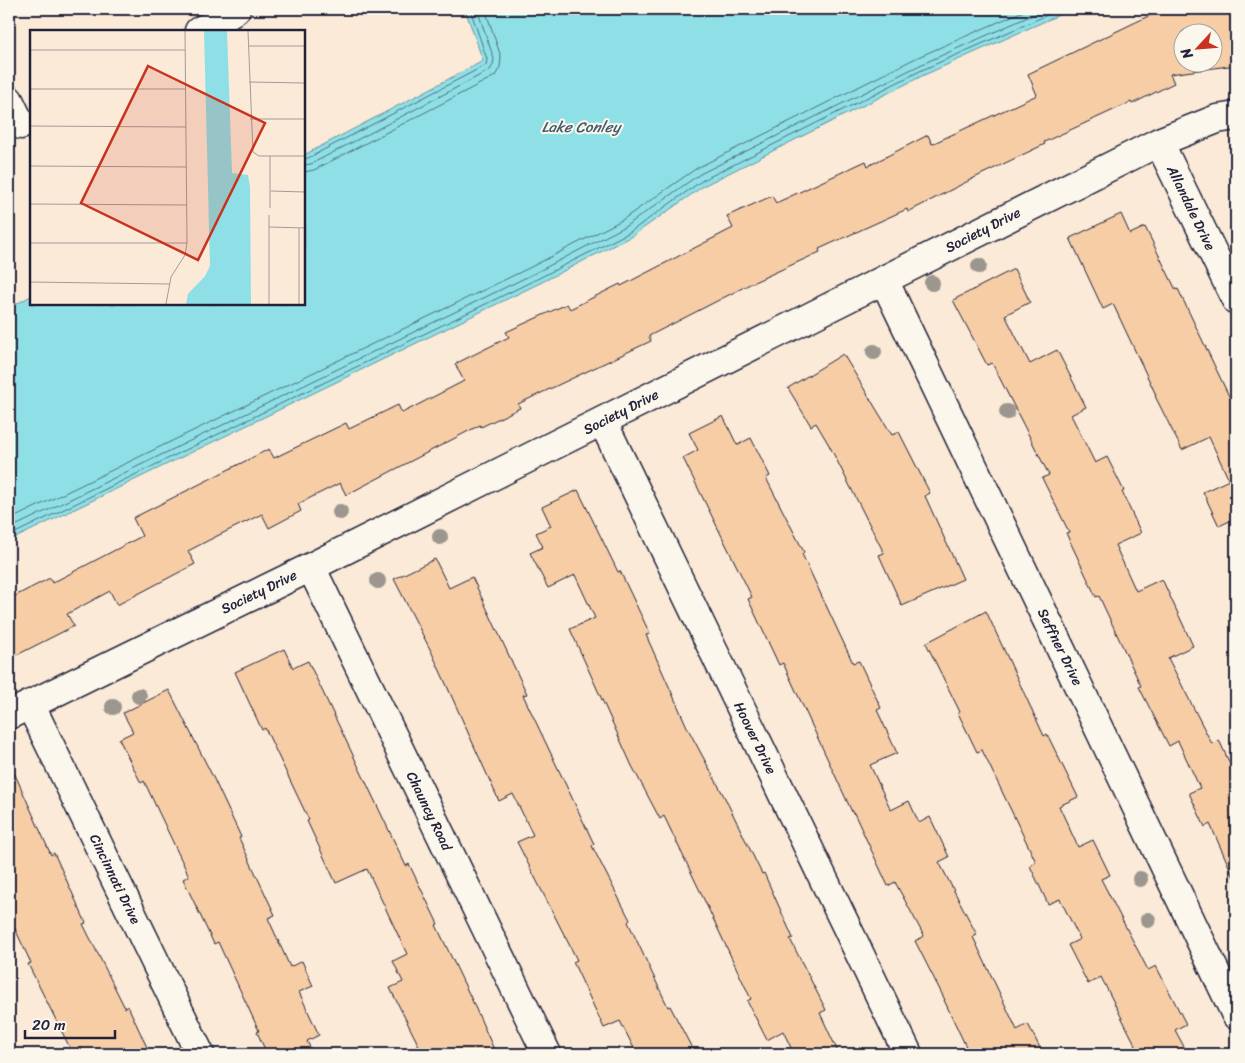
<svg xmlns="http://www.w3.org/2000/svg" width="1245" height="1063" font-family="Sriracha,sans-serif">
	<rect width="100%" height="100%" fill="#faead7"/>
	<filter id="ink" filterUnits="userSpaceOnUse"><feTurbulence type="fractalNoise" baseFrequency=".02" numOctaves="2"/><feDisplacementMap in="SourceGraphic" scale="10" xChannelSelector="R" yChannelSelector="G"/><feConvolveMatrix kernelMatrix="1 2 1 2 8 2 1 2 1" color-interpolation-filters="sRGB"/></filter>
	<g filter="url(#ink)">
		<path fill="#8fe0e6" stroke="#6394a2" d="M 465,9 L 1070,9 L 1061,14 L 924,75 L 705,185 L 632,236 L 540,283 L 9,541 L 9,308 L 31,296 L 31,304 L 304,304 L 304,155 L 483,61 Z"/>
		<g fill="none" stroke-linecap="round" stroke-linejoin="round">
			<path stroke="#4e6e7f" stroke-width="1" d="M 304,159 L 308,158 L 486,65 L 487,59 L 470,9
				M 304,165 L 311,164 L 490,70 L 493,65 L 494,59 L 477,9
				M 304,172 L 314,170 L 495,76 L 500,67 L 501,57 L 485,9
				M 9,520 L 531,267 L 622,220 L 697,168 L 916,58 L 1028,9
				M 9,529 L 535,273 L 626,226 L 700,174 L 920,65 L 1046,9
				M 9,536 L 537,279 L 630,232 L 703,180 L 922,70 L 1061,9"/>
		</g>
		<path fill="#f7cda6" stroke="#22223b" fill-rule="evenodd" d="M 1163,9 L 1236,9 L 1236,65 L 1170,74 L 1174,83 L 1132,104 L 1131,102 L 1044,142 L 1045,144 L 974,178 L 908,212 L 907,209 L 819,249 L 820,252 L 752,283 L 649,336 L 651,341 L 518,404 L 520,408 L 481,427 L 480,425 L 346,495 L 340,483 L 298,504 L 301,511 L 269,528 L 262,514 L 213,538 L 188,551 L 195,564 L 117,605 L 110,591 L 67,614 L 74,626 L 9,659 L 9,599 L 50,578 L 52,583 L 142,536 L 133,518 L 269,449 L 274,458 L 346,423 L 349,429 L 398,405 L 402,413 L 464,381 L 455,364 L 509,337 L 506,332 L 567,304 L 570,309 L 620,284 L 621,286 L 733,228 L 727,216 L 772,196 L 776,203 L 866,161 L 868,166 L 928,135 L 932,144 L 1037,95 L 1028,74 ZM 1182,32 L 1212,32 L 1212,62 L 1182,62 Z
			M 1121,214 L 1130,234 L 1145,227 L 1176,290 L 1178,289 L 1236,411 L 1236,518 L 1219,526 L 1203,492 L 1229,480 L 1209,437 L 1182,450 L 1155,396 L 1156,395 L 1113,304 L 1103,309 L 1070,238 Z
			M 1014,269 L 1030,302 L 1005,315 L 1030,364 L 1057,350 L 1086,407 L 1071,415 L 1095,463 L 1107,457 L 1124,491 L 1122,492 L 1141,533 L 1115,545 L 1136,591 L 1162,579 L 1193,646 L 1168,658 L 1212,744 L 1219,740 L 1236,777 L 1236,882 L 1210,824 L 1205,827 L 1189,793 L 1200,788 L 1178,741 L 1169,746 L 1139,687 L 1141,686 L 1099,596 L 1096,597 L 1066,533 L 1069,532 L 1042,478 L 1049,475 L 992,363 L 987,365 L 953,300 Z
			M 843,354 L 892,435 L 899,432 L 930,493 L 925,496 L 963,579 L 902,606 L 879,555 L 884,553 L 829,445 L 816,423 L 811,426 L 788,388 Z
			M 723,416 L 737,445 L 751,438 L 770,476 L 766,478 L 804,552 L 802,554 L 853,663 L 859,661 L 881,708 L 877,710 L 897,753 L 870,765 L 891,810 L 909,801 L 919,823 L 930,817 L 949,857 L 939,862 L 977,935 L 973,937 L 1017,1030 L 1028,1024 L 1043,1054 L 966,1054 L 969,1053 L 944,1000 L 945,1000 L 915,941 L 924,936 L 895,882 L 888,886 L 854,813 L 853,814 L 783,663 L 779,665 L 748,599 L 752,597 L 683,458 L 698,450 L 689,433 Z
			M 578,490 L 618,572 L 620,571 L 650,634 L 646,635 L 688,729 L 725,798 L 762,874 L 764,873 L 793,938 L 790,939 L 826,1010 L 820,1013 L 839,1054 L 794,1054 L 783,1031 L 767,1040 L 747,1001 L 751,999 L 700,891 L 664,816 L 660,819 L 632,766 L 570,629 L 595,618 L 575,575 L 548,588 L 530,553 L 543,547 L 536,533 L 551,526 L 542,507 Z
			M 435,559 L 449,588 L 472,577 L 527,694 L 523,695 L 594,844 L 592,846 L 630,920 L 628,922 L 668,1007 L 670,1006 L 695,1054 L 637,1054 L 620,1021 L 604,1028 L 573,962 L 577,960 L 517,842 L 533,835 L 513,794 L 499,801 L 432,653 L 394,579 Z
			M 986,611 L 1044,736 L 1047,734 L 1078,797 L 1059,806 L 1078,847 L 1093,840 L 1110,875 L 1101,879 L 1148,970 L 1156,966 L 1186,1024 L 1175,1030 L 1188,1054 L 1140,1054 L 1101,977 L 1088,984 L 1068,945 L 1080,939 L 1060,899 L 1048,904 L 1030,866 L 1036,862 L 982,750 L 977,752 L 958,713 L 960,712 L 926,643 Z
			M 284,649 L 293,668 L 308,661 L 406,866 L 409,864 L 438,924 L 436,925 L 471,998 L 496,1054 L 423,1054 L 390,988 L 403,982 L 393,961 L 407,954 L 367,869 L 336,883 L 307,821 L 309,820 L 265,728 L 262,730 L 235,672 Z
			M 169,690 L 213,777 L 241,837 L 239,838 L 275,915 L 268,918 L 290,967 L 302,961 L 313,986 L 299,992 L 319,1035 L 307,1041 L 313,1054 L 267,1054 L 257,1032 L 259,1031 L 218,942 L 214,944 L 183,879 L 189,876 L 144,781 L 141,783 L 119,739 L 133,732 L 123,713 Z
			M 9,761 L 51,855 L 54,853 L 86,923 L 83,924 L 125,1008 L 128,1006 L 150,1054 L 73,1054 L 28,964 L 31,963 L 9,916 Z"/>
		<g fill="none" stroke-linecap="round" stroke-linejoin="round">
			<g stroke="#22223b" stroke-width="31">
				<path id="minor" d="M 199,31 L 223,19 L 236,9
					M 9,100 L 21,125
					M 1159,142 L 1236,300
					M 884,280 L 1236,1015
					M 603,422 L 908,1054
					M 311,567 L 547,1054
					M 30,704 L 200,1054
					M 9,715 L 311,567 L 1159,142 L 1217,119 L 1236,116"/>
			</g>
			<use href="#minor" stroke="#fbf7ec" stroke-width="28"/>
		</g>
		<g fill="#9c968e">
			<circle cx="979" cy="266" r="8"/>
			<circle cx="932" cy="283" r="8"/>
			<circle cx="874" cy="352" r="8"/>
			<circle cx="1007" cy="412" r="8"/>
			<circle cx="340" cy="512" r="8"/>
			<circle cx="440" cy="537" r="8"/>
			<circle cx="378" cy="581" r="8"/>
			<circle cx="139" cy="696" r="8"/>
			<circle cx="113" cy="707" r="8"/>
			<circle cx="1140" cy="879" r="8"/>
			<circle cx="1148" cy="920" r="8"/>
		</g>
	</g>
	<g text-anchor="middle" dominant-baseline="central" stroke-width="4" stroke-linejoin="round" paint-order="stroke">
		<g font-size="14" fill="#22223b" stroke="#fbf7ec">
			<text transform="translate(1191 208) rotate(64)">Allandale Drive</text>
			<text transform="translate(983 230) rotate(-27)">Society Drive</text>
			<text transform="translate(621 412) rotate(-27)">Society Drive</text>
			<text transform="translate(259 592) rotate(-26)">Society Drive</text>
			<text transform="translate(1060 647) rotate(64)">Seffner Drive</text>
			<text transform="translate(755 738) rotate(64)">Hoover Drive</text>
			<text transform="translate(429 811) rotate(64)">Chauncy Road</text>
			<text transform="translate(115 879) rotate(64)">Cincinnati Drive</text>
		</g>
		<g font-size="15" font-style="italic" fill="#435b6e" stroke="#fbf7ec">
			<text x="581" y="127">Lake Conley</text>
		</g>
	</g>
	<g transform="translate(30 30)">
		<rect width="275" height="275" fill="#faead7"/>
		<path d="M 174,1 L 197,1 L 202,143 L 218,145 L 220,157 L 221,274 L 156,274 L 158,264 L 175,246 L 180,236 Z" fill="#8fe0e6"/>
		<path fill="none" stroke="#a49a99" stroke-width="1" d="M 218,1 L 223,122 L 229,126 L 275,126M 219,16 L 275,16M 0,20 L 155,20M 219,52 L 275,53M 0,59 L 156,59M 220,89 L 275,89M 0,96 L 156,97M 240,126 L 240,178M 0,136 L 156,137M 241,161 L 275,162M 0,174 L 157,175M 239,185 L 239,274M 239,197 L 275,198M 269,198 L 269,274M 0,213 L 157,213M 0,252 L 139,254M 136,274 L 141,247 L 155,225 L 157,213 L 155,1"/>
		<path fill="#c8321e" fill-opacity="0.15" stroke="#c8321e" stroke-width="2.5" d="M 118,36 L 235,93 L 168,230 L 51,173 Z"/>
		<rect width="275" height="275" fill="none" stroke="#22223b" stroke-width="2.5"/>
	</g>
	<rect width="1245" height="1063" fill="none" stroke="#fbf7ec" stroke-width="30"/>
	<rect x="15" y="15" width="1215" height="1033" fill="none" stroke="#22223b" stroke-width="2" filter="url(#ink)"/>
	<g transform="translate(1198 48) rotate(244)"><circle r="24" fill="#fbf7ec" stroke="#a4a2a5"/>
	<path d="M0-4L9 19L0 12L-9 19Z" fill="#c8321e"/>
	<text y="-8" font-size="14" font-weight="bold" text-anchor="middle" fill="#22223b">N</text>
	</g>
	<path d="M25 1030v8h90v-8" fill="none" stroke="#22223b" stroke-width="2.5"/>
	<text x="32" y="1030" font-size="15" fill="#22223b" stroke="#fbf7ec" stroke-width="4" paint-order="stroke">20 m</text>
</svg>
